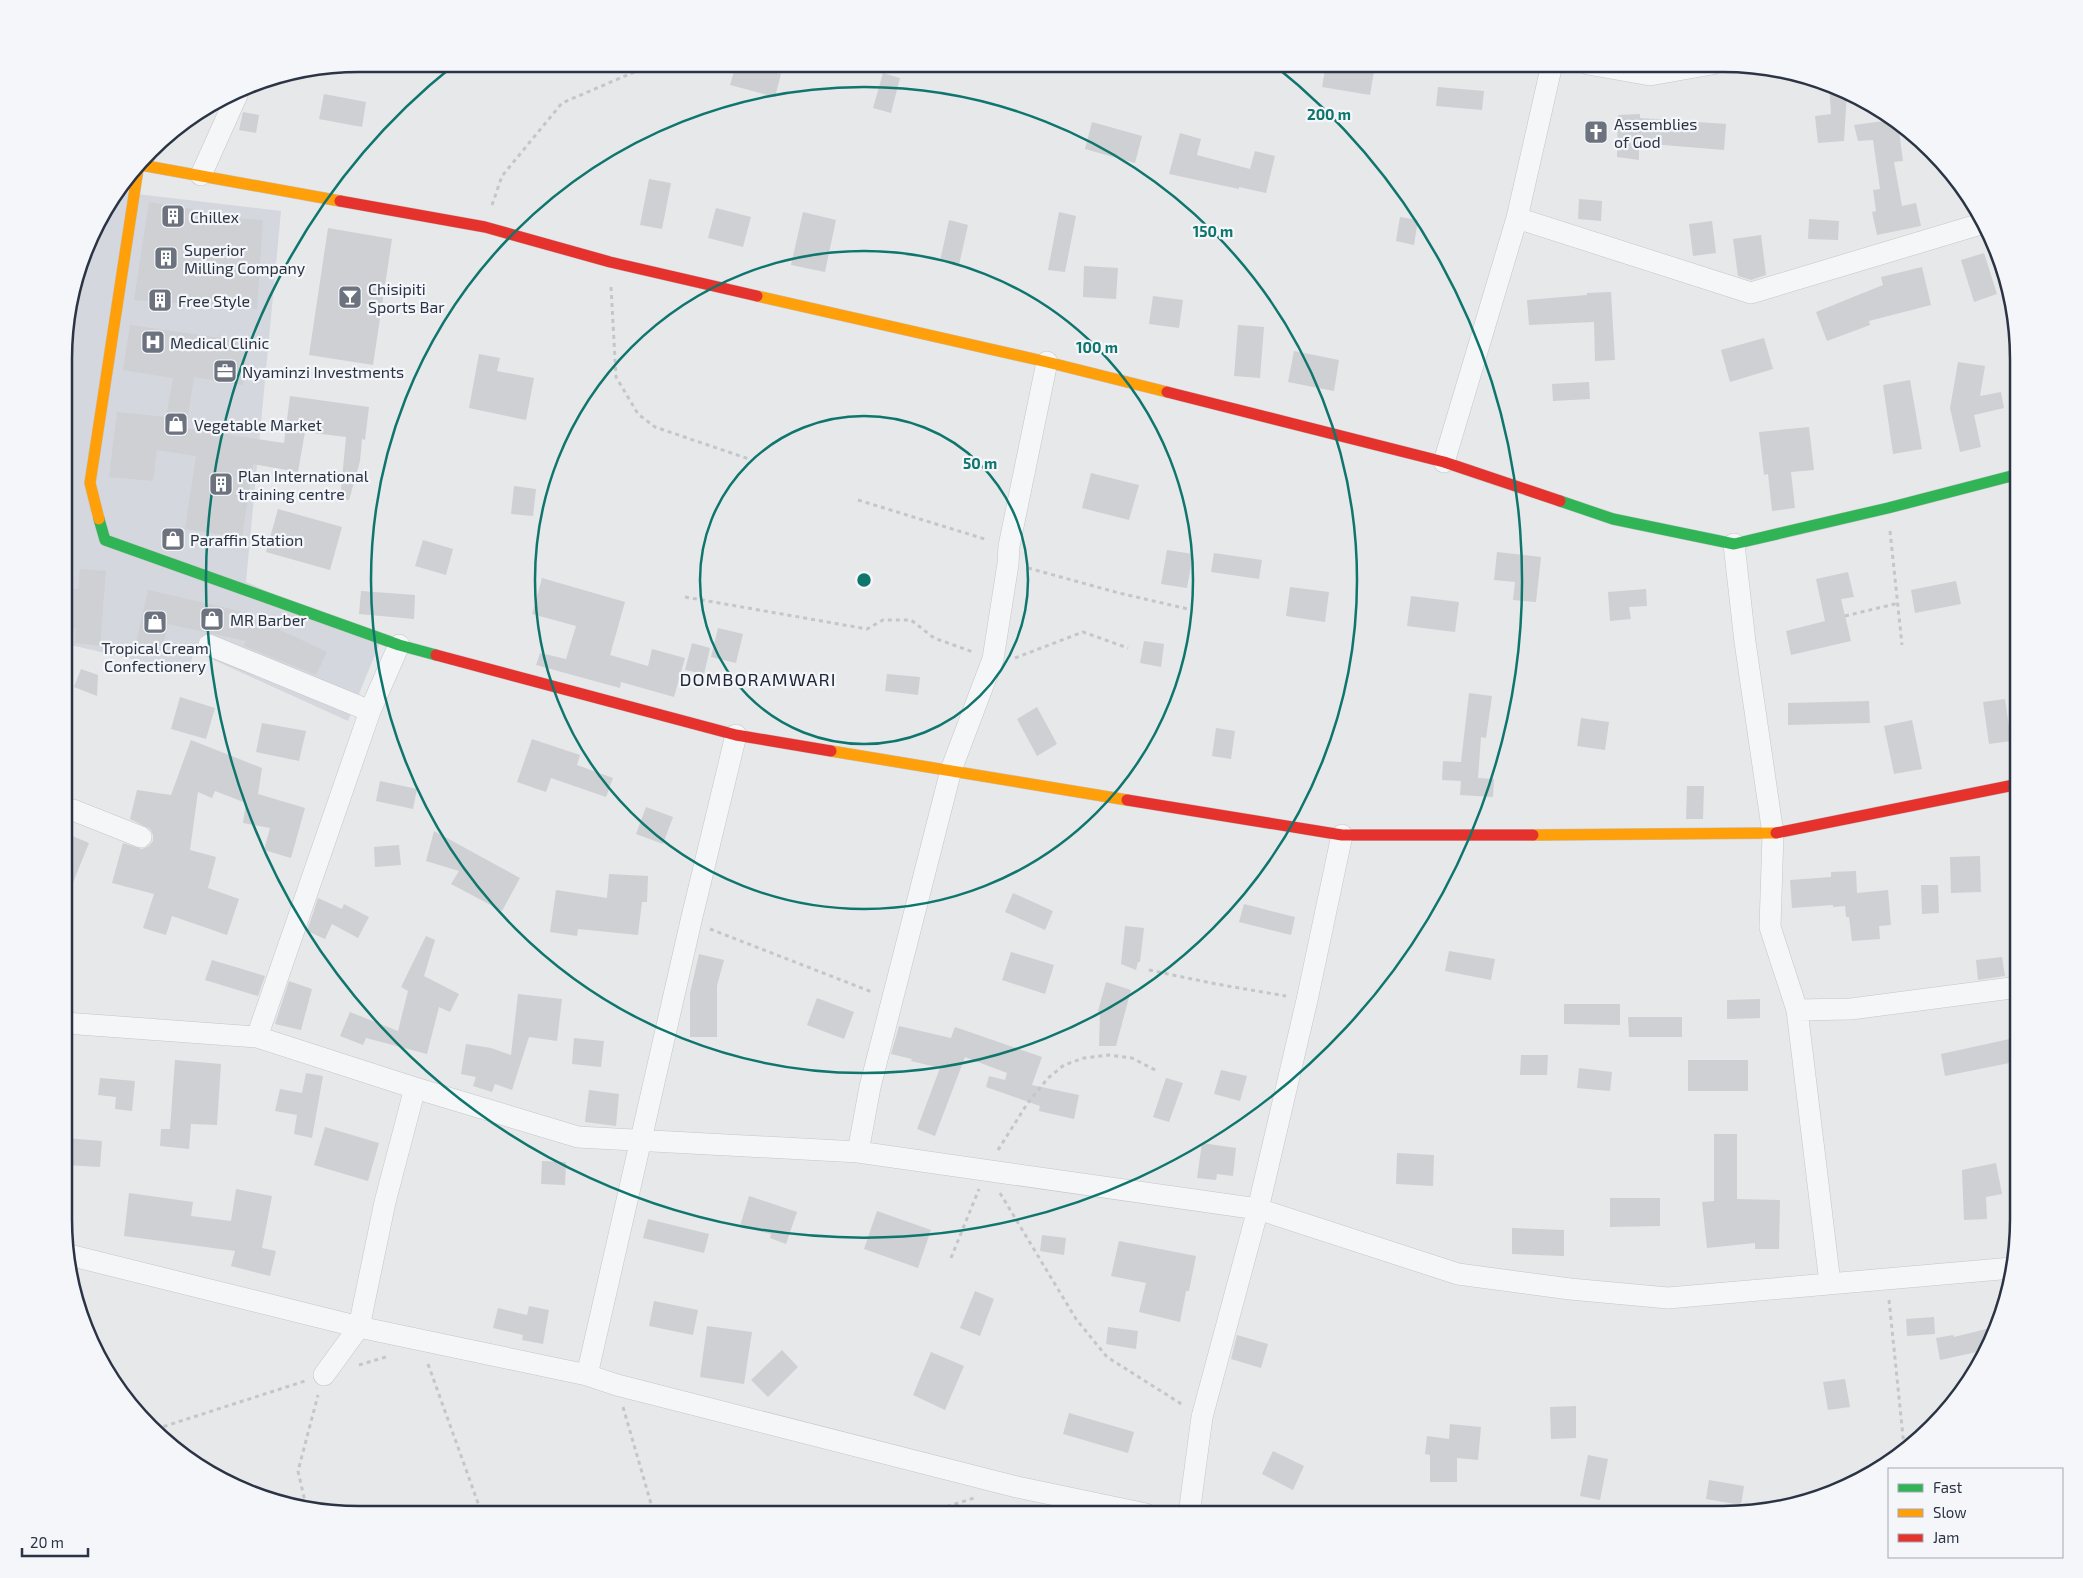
<svg xmlns="http://www.w3.org/2000/svg" width="2083" height="1578" font-family="'Exo 2',sans-serif">
	<rect width="100%" height="100%" fill="#e6e8ea"/>
	<path fill="#d4d7dd" d="M 120,192 L 281,211 L 246,582 L 381,640 L 348,721 L 194,651 L 188,672 L 66,644 L 66,320 L 103,212 Z"/>
	<path fill="#ced0d3" d="M 736,64 L 781,74 L 775,97 L 730,85 Z
		M 1326,64 L 1374,71 L 1370,95 L 1322,87 Z
		M 883,73 L 900,78 L 891,113 L 873,108 Z
		M 1829,84 L 1837,86 L 1847,92 L 1844,141 L 1818,143 L 1815,116 L 1831,114 Z
		M 1438,87 L 1484,91 L 1482,110 L 1436,106 Z
		M 324,94 L 366,102 L 362,127 L 319,119 Z
		M 243,112 L 259,115 L 256,133 L 239,130 Z
		M 1640,114 L 1640,118 L 1726,124 L 1724,150 L 1639,143 L 1639,160 L 1617,157 L 1618,115 Z
		M 1891,120 L 1898,124 L 1903,161 L 1894,162 L 1902,206 L 1916,203 L 1921,226 L 1877,235 L 1872,212 L 1876,211 L 1873,190 L 1880,189 L 1873,140 L 1858,141 L 1854,125 Z
		M 1092,122 L 1142,136 L 1135,163 L 1085,149 Z
		M 1180,133 L 1201,139 L 1197,155 L 1250,169 L 1255,151 L 1275,156 L 1266,193 L 1239,187 L 1239,189 L 1169,174 Z
		M 649,179 L 671,183 L 662,229 L 640,225 Z
		M 1579,199 L 1602,201 L 1601,221 L 1578,219 Z
		M 149,202 L 206,211 L 205,216 L 263,220 L 257,309 L 134,300 Z
		M 716,208 L 751,217 L 743,247 L 708,238 Z
		M 803,212 L 836,220 L 825,272 L 791,265 Z
		M 1059,212 L 1076,216 L 1065,272 L 1048,270 Z
		M 1400,217 L 1418,220 L 1414,245 L 1396,241 Z
		M 1809,219 L 1839,221 L 1838,240 L 1808,239 Z
		M 949,220 L 968,225 L 959,265 L 940,261 Z
		M 1712,221 L 1716,253 L 1693,256 L 1689,224 Z
		M 328,228 L 392,239 L 373,365 L 309,355 Z
		M 1761,235 L 1766,275 L 1751,280 L 1738,276 L 1733,239 Z
		M 1984,253 L 1997,294 L 1974,302 L 1961,260 Z
		M 1084,266 L 1118,268 L 1116,299 L 1083,297 Z
		M 1922,267 L 1931,305 L 1869,321 L 1870,325 L 1827,341 L 1816,312 L 1883,285 L 1881,277 Z
		M 1611,292 L 1615,360 L 1595,361 L 1594,322 L 1529,325 L 1527,300 L 1587,295 L 1587,293 Z
		M 1153,296 L 1183,300 L 1179,328 L 1149,324 Z
		M 130,325 L 249,342 L 243,385 L 194,377 L 186,428 L 284,443 L 290,396 L 369,407 L 365,440 L 362,439 L 360,461 L 349,500 L 340,499 L 346,437 L 305,432 L 298,472 L 253,464 L 242,538 L 185,529 L 196,456 L 157,450 L 153,481 L 109,477 L 117,412 L 166,417 L 173,378 L 123,370 Z
		M 1238,325 L 1264,327 L 1260,378 L 1234,376 Z
		M 1764,338 L 1773,369 L 1730,382 L 1721,350 Z
		M 1294,351 L 1339,360 L 1334,391 L 1288,382 Z
		M 479,354 L 500,358 L 497,371 L 534,378 L 526,420 L 469,408 Z
		M 1958,362 L 1985,366 L 1980,396 L 2001,392 L 2004,408 L 1974,415 L 1981,447 L 1960,452 L 1950,408 Z
		M 1910,380 L 1922,449 L 1893,454 L 1883,385 Z
		M 1589,382 L 1590,399 L 1553,401 L 1552,384 Z
		M 1809,427 L 1814,470 L 1791,472 L 1795,508 L 1772,511 L 1768,474 L 1764,475 L 1759,432 Z
		M 1091,473 L 1139,485 L 1129,520 L 1082,508 Z
		M 514,486 L 536,489 L 533,516 L 511,514 Z
		M 278,509 L 342,527 L 330,570 L 266,552 Z
		M 423,540 L 453,549 L 446,575 L 415,566 Z
		M 1167,550 L 1193,554 L 1187,588 L 1161,584 Z
		M 1497,552 L 1541,557 L 1536,602 L 1513,600 L 1515,582 L 1494,580 Z
		M 1214,553 L 1262,560 L 1259,579 L 1211,572 Z
		M 80,569 L 106,571 L 100,646 L 75,643 L 76,628 L 66,628 L 66,588 L 78,589 Z
		M 1848,572 L 1854,597 L 1841,599 L 1851,641 L 1791,655 L 1786,631 L 1825,621 L 1816,579 Z
		M 542,578 L 625,602 L 610,655 L 648,666 L 652,649 L 685,658 L 674,697 L 621,682 L 620,688 L 536,665 L 540,653 L 566,659 L 576,626 L 532,614 Z
		M 1956,581 L 1961,604 L 1915,613 L 1911,590 Z
		M 1290,587 L 1329,592 L 1325,622 L 1286,616 Z
		M 1646,589 L 1647,606 L 1629,607 L 1631,619 L 1610,621 L 1608,592 Z
		M 148,590 L 240,611 L 327,652 L 316,675 L 244,646 L 246,641 L 168,624 L 161,654 L 135,647 Z
		M 361,591 L 415,595 L 414,619 L 359,614 Z
		M 1411,596 L 1459,602 L 1455,632 L 1407,626 Z
		M 718,628 L 743,634 L 736,663 L 711,657 Z
		M 1144,641 L 1164,644 L 1161,667 L 1140,663 Z
		M 692,643 L 710,648 L 704,674 L 685,670 Z
		M 81,669 L 98,675 L 97,696 L 74,687 Z
		M 887,674 L 920,677 L 918,695 L 885,691 Z
		M 1469,693 L 1492,696 L 1486,738 L 1481,737 L 1478,778 L 1494,779 L 1493,797 L 1460,795 L 1461,781 L 1442,780 L 1443,761 L 1461,762 Z
		M 180,697 L 215,708 L 206,739 L 171,729 Z
		M 2005,699 L 2011,741 L 1989,744 L 1983,702 Z
		M 1869,701 L 1870,723 L 1788,725 L 1788,703 Z
		M 1037,707 L 1057,744 L 1037,756 L 1017,719 Z
		M 1581,718 L 1609,722 L 1605,750 L 1577,746 Z
		M 1912,720 L 1922,769 L 1894,774 L 1884,726 Z
		M 262,723 L 306,731 L 299,761 L 256,752 Z
		M 1216,728 L 1235,731 L 1231,759 L 1212,756 Z
		M 532,739 L 580,755 L 577,765 L 613,778 L 606,797 L 551,778 L 546,792 L 517,782 Z
		M 191,740 L 262,768 L 258,794 L 305,808 L 291,858 L 264,850 L 270,828 L 243,823 L 246,803 L 215,791 L 212,798 L 198,792 L 190,850 L 216,857 L 208,888 L 239,899 L 227,935 L 172,916 L 166,935 L 143,928 L 154,894 L 112,883 L 123,843 L 142,849 L 149,846 L 153,841 L 153,835 L 150,829 L 130,819 L 137,790 L 171,795 Z
		M 380,781 L 417,789 L 413,809 L 376,801 Z
		M 1687,786 L 1704,786 L 1703,819 L 1686,819 Z
		M 646,807 L 673,817 L 663,844 L 636,834 Z
		M 434,831 L 520,878 L 502,911 L 451,884 L 459,871 L 426,861 Z
		M 65,833 L 89,843 L 66,900 L 65,900 Z
		M 399,845 L 401,865 L 375,867 L 374,847 Z
		M 1980,856 L 1981,892 L 1951,893 L 1950,857 Z
		M 1856,871 L 1857,893 L 1888,890 L 1891,925 L 1879,926 L 1880,939 L 1852,941 L 1849,917 L 1846,917 L 1845,906 L 1833,907 L 1833,905 L 1792,908 L 1790,880 L 1831,877 L 1831,872 Z
		M 609,874 L 648,876 L 647,902 L 642,902 L 638,935 L 578,929 L 577,936 L 550,932 L 556,890 L 607,898 Z
		M 1921,885 L 1938,885 L 1939,913 L 1922,914 Z
		M 1013,893 L 1053,911 L 1045,930 L 1005,912 Z
		M 318,898 L 342,909 L 344,904 L 369,917 L 358,938 L 332,924 L 325,939 L 307,931 Z
		M 1244,904 L 1295,917 L 1291,935 L 1239,922 Z
		M 1125,926 L 1144,928 L 1140,962 L 1138,962 L 1136,970 L 1121,964 Z
		M 426,936 L 435,940 L 424,976 L 459,994 L 450,1012 L 439,1007 L 427,1054 L 366,1038 L 363,1045 L 340,1036 L 350,1012 L 398,1031 L 408,991 L 401,987 Z
		M 1449,951 L 1495,959 L 1491,980 L 1445,971 Z
		M 1011,952 L 1054,965 L 1045,994 L 1002,980 Z
		M 699,954 L 724,960 L 717,986 L 717,1037 L 690,1037 L 690,993 Z
		M 2002,957 L 2005,976 L 1978,980 L 1976,960 Z
		M 212,960 L 265,976 L 258,996 L 205,980 Z
		M 289,981 L 312,989 L 301,1030 L 275,1024 Z
		M 1106,982 L 1131,990 L 1116,1046 L 1099,1046 L 1100,1012 L 1098,1011 Z
		M 518,994 L 562,999 L 557,1041 L 529,1037 L 512,1090 L 495,1084 L 492,1092 L 473,1086 L 476,1077 L 461,1074 L 466,1044 L 491,1048 L 511,1055 Z
		M 817,998 L 854,1012 L 844,1039 L 807,1025 Z
		M 1760,999 L 1760,1018 L 1727,1019 L 1727,1000 Z
		M 1564,1004 L 1620,1004 L 1620,1025 L 1564,1024 Z
		M 1628,1017 L 1682,1017 L 1682,1037 L 1629,1037 Z
		M 899,1026 L 951,1038 L 955,1027 L 1042,1057 L 1032,1085 L 1079,1095 L 1074,1119 L 1039,1111 L 1040,1106 L 986,1087 L 989,1076 L 1005,1080 L 1007,1073 L 965,1057 L 935,1136 L 917,1129 L 940,1068 L 911,1061 L 912,1059 L 891,1054 Z
		M 574,1038 L 604,1041 L 601,1067 L 572,1064 Z
		M 2014,1038 L 2019,1061 L 1945,1076 L 1941,1054 Z
		M 1521,1055 L 1548,1055 L 1547,1075 L 1520,1075 Z
		M 175,1060 L 221,1064 L 217,1125 L 191,1124 L 189,1149 L 160,1146 L 161,1129 L 170,1129 Z
		M 1688,1060 L 1748,1060 L 1748,1091 L 1688,1091 Z
		M 1579,1068 L 1612,1072 L 1610,1091 L 1577,1088 Z
		M 1221,1070 L 1247,1076 L 1240,1101 L 1214,1094 Z
		M 306,1073 L 323,1076 L 312,1138 L 294,1134 L 297,1115 L 275,1111 L 280,1089 L 302,1093 Z
		M 100,1078 L 135,1081 L 132,1111 L 115,1109 L 116,1097 L 98,1095 Z
		M 1166,1078 L 1183,1083 L 1169,1122 L 1153,1117 Z
		M 589,1090 L 619,1094 L 616,1126 L 585,1122 Z
		M 325,1127 L 379,1143 L 368,1181 L 314,1165 Z
		M 1714,1134 L 1737,1134 L 1737,1199 L 1780,1200 L 1779,1249 L 1755,1249 L 1755,1243 L 1707,1248 L 1702,1202 L 1714,1201 Z
		M 65,1138 L 102,1141 L 100,1167 L 65,1165 Z
		M 1202,1143 L 1236,1148 L 1233,1176 L 1217,1174 L 1216,1180 L 1197,1178 Z
		M 1397,1153 L 1434,1155 L 1433,1186 L 1396,1184 Z
		M 542,1161 L 566,1162 L 565,1185 L 541,1184 Z
		M 1996,1163 L 2002,1194 L 1986,1197 L 1987,1219 L 1964,1220 L 1962,1170 Z
		M 236,1189 L 272,1196 L 262,1248 L 276,1251 L 270,1276 L 231,1266 L 235,1251 L 124,1236 L 129,1193 L 193,1202 L 191,1216 L 231,1221 Z
		M 749,1196 L 797,1212 L 786,1244 L 770,1238 L 771,1234 L 740,1226 Z
		M 1610,1198 L 1660,1198 L 1660,1226 L 1610,1227 Z
		M 877,1211 L 931,1230 L 918,1268 L 864,1249 Z
		M 648,1219 L 709,1234 L 704,1253 L 643,1238 Z
		M 1512,1228 L 1564,1230 L 1564,1256 L 1512,1254 Z
		M 1042,1235 L 1066,1238 L 1064,1255 L 1040,1251 Z
		M 1119,1241 L 1196,1256 L 1189,1291 L 1186,1291 L 1180,1322 L 1139,1312 L 1146,1283 L 1111,1276 Z
		M 975,1291 L 994,1299 L 980,1336 L 960,1328 Z
		M 654,1301 L 698,1310 L 693,1335 L 649,1326 Z
		M 529,1306 L 549,1310 L 543,1344 L 522,1340 L 523,1335 L 493,1328 L 498,1308 L 527,1315 Z
		M 1934,1317 L 1935,1334 L 1907,1336 L 1906,1319 Z
		M 707,1326 L 752,1332 L 744,1384 L 700,1377 Z
		M 1998,1326 L 1997,1332 L 1986,1350 L 1940,1360 L 1936,1338 L 1953,1335 L 1954,1337 Z
		M 1108,1327 L 1138,1331 L 1136,1349 L 1106,1344 Z
		M 1237,1335 L 1268,1344 L 1261,1368 L 1231,1359 Z
		M 782,1350 L 798,1367 L 768,1397 L 751,1380 Z
		M 931,1352 L 964,1366 L 945,1410 L 913,1395 Z
		M 1845,1379 L 1850,1407 L 1828,1410 L 1823,1382 Z
		M 1576,1406 L 1576,1438 L 1551,1439 L 1550,1407 Z
		M 1069,1413 L 1134,1432 L 1128,1453 L 1063,1434 Z
		M 1450,1424 L 1481,1427 L 1478,1460 L 1457,1458 L 1457,1482 L 1430,1482 L 1430,1455 L 1425,1454 L 1427,1436 L 1449,1439 Z
		M 1273,1451 L 1304,1466 L 1293,1490 L 1262,1474 Z
		M 1588,1455 L 1608,1459 L 1600,1500 L 1580,1496 Z
		M 1709,1480 L 1744,1486 L 1741,1505 L 1706,1499 Z"/>
	<g fill="none" stroke-linecap="round" stroke-linejoin="round">
		<g stroke="#c4c6c8" stroke-width="22">
			<path id="street" d="M 1588,64 L 1650,75 L 1712,64
				M 201,175 L 237,95
				M 1517,218 L 1751,293 L 1984,223
				M 1444,462 L 1517,218 L 1552,64
				M 1734,544 L 1745,642 L 1773,834 L 1770,927 L 1797,1010 L 1830,1283
				M 209,645 L 370,711
				M 65,811 L 73,810 L 141,837
				M 1797,1010 L 1851,1009 L 2019,987
				M 65,1023 L 257,1037 L 415,1088 L 578,1137 L 858,1152 L 1258,1209 L 1458,1274 L 1570,1289 L 1668,1298 L 2012,1268
				M 257,1037 L 370,711 L 399,645
				M 858,1152 L 870,1087 L 951,770 L 993,659 L 1008,564 L 1009,546 L 1047,362
				M 69,1255 L 359,1327 L 587,1375 L 617,1385 L 1017,1487 L 1146,1514
				M 324,1375 L 359,1327 L 385,1202 L 415,1088
				M 587,1375 L 691,921 L 736,735
				M 1189,1514 L 1202,1417 L 1258,1209 L 1307,1000 L 1342,835"/>
		</g>
		<g stroke="#c4c6c8" stroke-width="12">
			<path id="fast" d="M 1560,501 L 1613,519 L 1734,544 L 1888,508 L 2019,474
				M 99,519 L 105,540 L 399,645 L 436,655"/>
		</g>
		<g stroke="#c4c6c8" stroke-width="12">
			<path id="slow" d="M 141,165 L 340,201
				M 757,296 L 1047,362 L 1167,392
				M 99,519 L 90,483 L 138,169
				M 831,751 L 1127,800
				M 1533,835 L 1776,833"/>
		</g>
		<g stroke="#c4c6c8" stroke-width="12">
			<path id="jam" d="M 340,201 L 485,227 L 610,262 L 757,296
				M 1167,392 L 1444,462 L 1560,501
				M 436,655 L 736,735 L 831,751
				M 1127,800 L 1342,835 L 1533,835
				M 1776,833 L 2019,784"/>
		</g>
		<path stroke="#c5c6ca" stroke-width="3" stroke-dasharray="4 4" stroke-linecap="butt" d="M 492,205 L 502,176 L 562,103 L 653,64
			M 611,287 L 616,377 L 638,414 L 655,427 L 749,459
			M 858,500 L 988,540
			M 1890,531 L 1902,645
			M 1028,568 L 1119,593 L 1188,609
			M 685,597 L 867,629 L 883,620 L 911,620 L 934,638 L 973,652
			M 1845,616 L 1899,603
			M 1015,658 L 1083,632 L 1128,648
			M 710,929 L 872,992
			M 1149,970 L 1216,984 L 1286,996
			M 998,1150 L 1027,1104 L 1048,1078 L 1064,1065 L 1084,1058 L 1109,1055 L 1132,1058 L 1157,1071
			M 1000,1193 L 1076,1319 L 1107,1357 L 1183,1405
			M 951,1258 L 979,1189
			M 1889,1300 L 1904,1446
			M 428,1364 L 482,1514
			M 359,1365 L 389,1356
			M 623,1407 L 654,1514
			M 156,1429 L 305,1381
			M 306,1506 L 298,1471 L 318,1395
			M 924,1514 L 974,1498"/>
		<use href="#street" stroke="#f5f6f7" stroke-width="21"/>
		<use href="#fast" stroke="#30b455" stroke-width="11"/>
		<use href="#slow" stroke="#ff9f0a" stroke-width="11"/>
		<use href="#jam" stroke="#e5322d" stroke-width="11"/>
	</g>
	<g fill="none" stroke="#0f766e" stroke-width="2.5">
		<circle cx="864" cy="580" r="164"/>
		<circle cx="864" cy="580" r="329"/>
		<circle cx="864" cy="580" r="493"/>
		<path d="M1274 65A658 658 0 1 1 454 65"/>
	</g>
	<defs>
		<g id="church-square" transform="scale(1.25)"><rect x="-9" y="-9" width="18" height="18" rx="4" fill="#6c737f" stroke="#f4f6f9"/><path d="M-1.2-6h2.4v3.5h3.3v2.4h-3.3V6h-2.4V-.1h-3.3v-2.4h3.3Z" fill="#fff"/></g>
		<g id="building-square" transform="scale(1.25)"><rect x="-9" y="-9" width="18" height="18" rx="4" fill="#6c737f" stroke="#f4f6f9"/><path d="M-4-6H4V6H1V3H-1V6H-4ZM-2.5-4.3h1.7v1.8h-1.7ZM.8-4.3h1.7v1.8H.8ZM-2.5-1h1.7V.8h-1.7ZM.8-1h1.7V.8H.8Z" fill="#fff"/></g>
		<g id="bar-square" transform="scale(1.25)"><rect x="-9" y="-9" width="18" height="18" rx="4" fill="#6c737f" stroke="#f4f6f9"/><path d="M-6-5H6L.8 .8V4.5H3.5V6h-7V4.5H-.8V.8Z" fill="#fff"/></g>
		<g id="hospital-square" transform="scale(1.25)"><rect x="-9" y="-9" width="18" height="18" rx="4" fill="#6c737f" stroke="#f4f6f9"/><path d="M-5-5h3v3.5h4V-5h3V5h-3V1.5h-4V5h-3Z" fill="#fff"/></g>
		<g id="office-square" transform="scale(1.25)"><rect x="-9" y="-9" width="18" height="18" rx="4" fill="#6c737f" stroke="#f4f6f9"/><path d="M-6-3h4V-5.5h4V-3h4V5H-6ZM-1-4.5V-3h2v-1.5ZM-6 0V1H6V0Z" fill="#fff"/></g>
		<g id="shop-square" transform="scale(1.25)"><rect x="-9" y="-9" width="18" height="18" rx="4" fill="#6c737f" stroke="#f4f6f9"/><path d="M-5-2.5h2.3a2.7 3.5 0 0 1 5.4 0H5L5.5 6h-11ZM-1.5-2.5h3a1.5 2.3 0 0 0-3 0Z" fill="#fff"/></g>
	</defs>
	<g fill-rule="evenodd">
		<use href="#church-square" x="1596" y="132"/>
		<use href="#building-square" x="173" y="216"/>
		<use href="#building-square" x="166" y="258"/>
		<use href="#bar-square" x="350" y="297"/>
		<use href="#building-square" x="160" y="300"/>
		<use href="#hospital-square" x="153" y="342"/>
		<use href="#office-square" x="225" y="371"/>
		<use href="#shop-square" x="176" y="424"/>
		<use href="#building-square" x="221" y="484"/>
		<use href="#shop-square" x="173" y="539"/>
		<use href="#shop-square" x="212" y="619"/>
		<use href="#shop-square" x="155" y="622"/>
	</g>
	<g text-anchor="middle" dominant-baseline="central" stroke-width="4.5" stroke-linejoin="round" paint-order="stroke">
		<g font-size="16" fill="#2b3445" stroke="#f4f6f9" text-anchor="start">
			<text x="1614" y="123">Assemblies<tspan x="1614" dy="18">of God</tspan></text>
			<text x="190" y="216">Chillex</text>
			<text x="184" y="249">Superior<tspan x="184" dy="18">Milling Company</tspan></text>
			<text x="368" y="288">Chisipiti<tspan x="368" dy="18">Sports Bar</tspan></text>
			<text x="178" y="300">Free Style</text>
			<text x="170" y="342">Medical Clinic</text>
			<text x="242" y="371">Nyaminzi Investments</text>
			<text x="194" y="424">Vegetable Market</text>
			<text x="238" y="475">Plan International<tspan x="238" dy="18">training centre</tspan></text>
			<text x="190" y="539">Paraffin Station</text>
			<text x="230" y="619">MR Barber</text>
			<text x="155" y="647" text-anchor="middle">Tropical Cream<tspan x="155" dy="18">Confectionery</tspan></text>
		</g>
		<g font-size="18" letter-spacing="1" fill="#1d2536" stroke="#f4f6f9">
			<text x="758" y="679">DOMBORAMWARI</text>
		</g>
	</g>
	<path d="M0 0H2083V1578H0ZM359 72H1723A287 287 0 0 1 2010 359V1219A287 287 0 0 1 1723 1506H359A287 287 0 0 1 72 1219V359A287 287 0 0 1 359 72Z" fill="#f4f6f9" fill-rule="evenodd"/>
	<path fill="none" stroke="#2b3445" stroke-width="2.5" d="M359 72H1723A287 287 0 0 1 2010 359V1219A287 287 0 0 1 1723 1506H359A287 287 0 0 1 72 1219V359A287 287 0 0 1 359 72Z"/>
	<circle cx="864" cy="580" r="8" fill="#0f766e" stroke="#f4f6f9" stroke-width="2.5"/>
	<g font-size="15" text-anchor="middle" font-weight="bold" fill="#0f766e" stroke="#f4f6f9" stroke-width="4.5" stroke-linejoin="round" paint-order="stroke">
		<text x="1329" y="120">200 m</text>
		<text x="1213" y="237">150 m</text>
		<text x="1097" y="353">100 m</text>
		<text x="980" y="469">50 m</text>
	</g>
	<rect x="1888" y="1468" width="175" height="90" fill="#f4f6f9" stroke="#a4a8b1"/>
	<rect x="1898" y="1484" width="25" height="8" fill="#30b455" stroke="#a4a8b1"/>
	<text x="1933" y="1493" font-size="15" fill="#2b3445">Fast</text>
	<rect x="1898" y="1509" width="25" height="8" fill="#ff9f0a" stroke="#a4a8b1"/>
	<text x="1933" y="1518" font-size="15" fill="#2b3445">Slow</text>
	<rect x="1898" y="1534" width="25" height="8" fill="#e5322d" stroke="#a4a8b1"/>
	<text x="1933" y="1543" font-size="15" fill="#2b3445">Jam</text>
	<path d="M22 1548v8h66v-8" fill="none" stroke="#2b3445" stroke-width="2.5"/>
	<text x="30" y="1548" font-size="15" fill="#2b3445" stroke="#f4f6f9" stroke-width="4" paint-order="stroke">20 m</text>
</svg>
